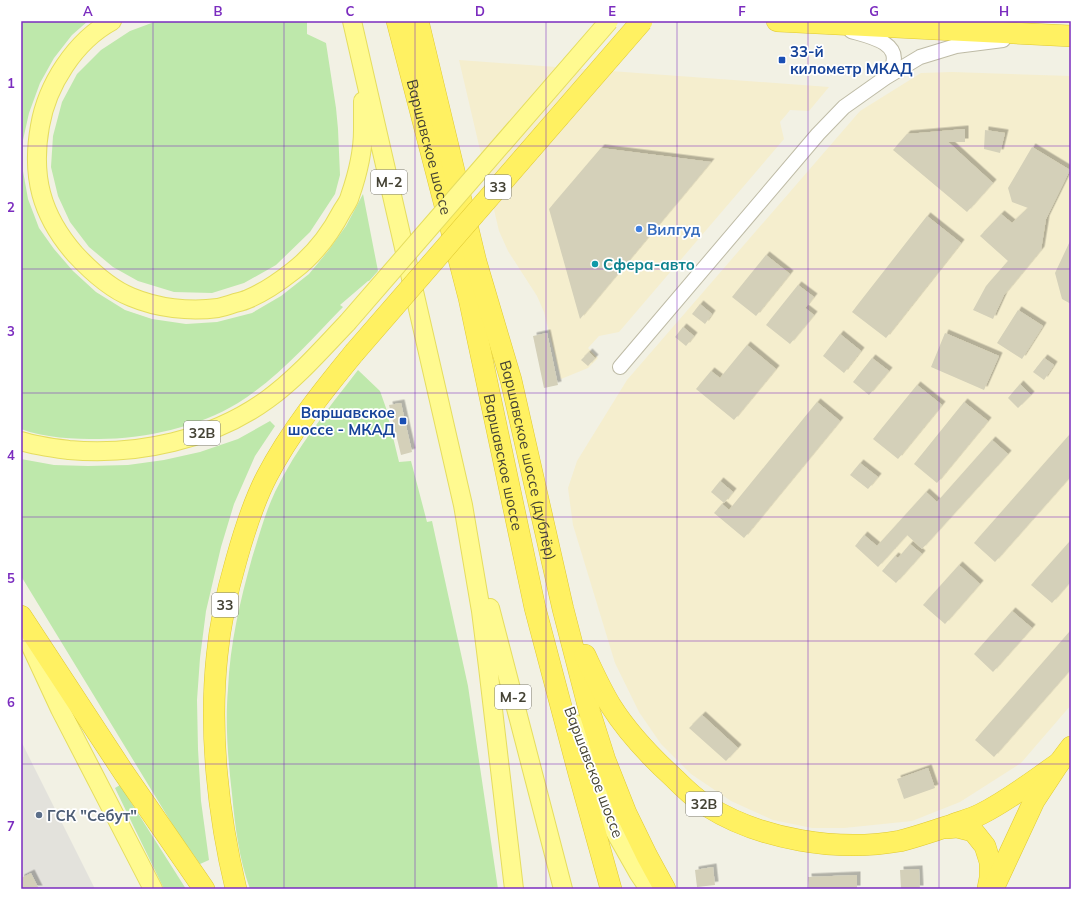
<svg xmlns="http://www.w3.org/2000/svg" width="1092" height="910" font-family="Mulish,sans-serif">
	<defs>
		<filter id="shadow"><feDropShadow dx="3.5" dy="-3.5" stdDeviation="0" flood-color="#0004"/></filter>
	</defs>
	<rect width="100%" height="100%" fill="#f2f1e4"/>
	<path fill="#f5eece" d="M 459,60 L 829,87 L 809,111 L 790,110 L 786,115 L 780,122 L 784,139 L 619,332 L 599,336 L 588,348 L 598,358 L 588,368 L 561,379 L 544,312 L 537,296 L 508,251 L 499,231 Z
		M 952,72 L 1071,76 L 1071,705 L 1021,763 L 960,802 L 912,821 L 844,828 L 812,828 L 773,820 L 731,801 L 691,774 L 661,744 L 639,712 L 615,663 L 573,525 L 568,488 L 577,461 L 627,380 L 860,111 L 921,73 Z"/>
	<path fill="#bee8ab" d="M 21,21 L 88,21 L 72,35 L 54,58 L 40,83 L 29,113 L 23,140 L 23,171 L 28,199 L 39,228 L 54,249 L 73,271 L 96,292 L 125,310 L 152,319 L 186,324 L 217,322 L 252,313 L 281,296 L 309,274 L 328,251 L 346,226 L 363,194 L 378,271 L 369,281 L 368,281 L 340,305 L 343,307 C 310,341 278,378 238,403 C 199,427 144,439 99,439 C 75,439 43,438 21,429 Z
		M 157,21 L 307,21 L 307,34 L 326,43 L 336,108 L 338,129 L 340,175 L 335,194 L 310,232 L 276,265 L 244,283 L 212,293 L 174,292 L 138,281 L 113,267 L 89,247 L 70,222 L 58,196 L 51,167 L 53,136 L 62,102 L 77,74 L 101,50 L 130,31 Z
		M 358,370 L 380,391 L 386,408 L 399,462 L 411,461 L 427,522 L 432,521 L 468,686 L 498,889 L 250,889 C 239,859 235,826 232,794 C 228,760 225,723 228,689 C 230,644 240,601 252,558 C 259,536 265,513 275,492 C 296,448 328,409 358,370 Z
		M 270,421 L 275,426 L 255,456 L 234,504 L 221,547 L 206,611 L 200,658 L 197,700 L 198,749 L 201,801 L 209,860 L 200,864 L 174,827 L 21,576 L 21,459 L 54,465 L 88,466 L 128,465 L 164,460 L 200,452 L 238,439 Z
		M 120,785 L 186,889 L 164,889 L 115,788 Z"/>
	<path fill="#e3e2dc" d="M 21,741 L 95,889 L 21,889 Z"/>
	<path fill="#d4d0b9" filter="url(#shadow)" d="M 965,129 L 965,142 L 948,142 L 993,183 L 967,212 L 893,150 L 907,134 Z
		M 985,130 L 1005,133 L 1000,153 L 984,149 Z
		M 1032,147 L 1070,170 L 1046,219 L 1041,250 L 1004,295 L 993,319 L 973,310 L 986,286 L 1008,261 L 980,236 L 1001,214 L 1012,223 L 1028,208 L 1012,202 L 1008,188 Z
		M 601,148 L 711,162 L 580,319 L 549,209 Z
		M 927,216 L 961,243 L 886,338 L 852,312 Z
		M 1071,239 L 1071,304 L 1062,299 L 1055,273 Z
		M 766,255 L 790,274 L 756,316 L 732,297 Z
		M 798,285 L 814,297 L 805,308 L 814,315 L 790,344 L 766,325 Z
		M 700,304 L 712,314 L 705,324 L 692,314 Z
		M 1018,310 L 1043,326 L 1022,359 L 997,343 Z
		M 683,327 L 694,336 L 686,346 L 675,337 Z
		M 547,333 L 558,385 L 544,388 L 533,336 Z
		M 945,333 L 999,356 L 984,390 L 931,367 Z
		M 840,334 L 861,351 L 844,373 L 823,356 Z
		M 747,345 L 776,369 L 734,420 L 696,389 L 711,371 L 720,378 Z
		M 589,352 L 595,358 L 588,366 L 581,360 Z
		M 872,358 L 889,371 L 869,395 L 853,382 Z
		M 1044,358 L 1054,365 L 1044,380 L 1033,372 Z
		M 1020,384 L 1031,395 L 1018,408 L 1008,398 Z
		M 917,385 L 942,405 L 898,459 L 873,439 Z
		M 817,402 L 840,421 L 744,538 L 714,513 L 722,504 L 729,510 Z
		M 964,402 L 988,421 L 937,483 L 914,464 Z
		M 401,403 L 412,452 L 401,455 L 389,405 Z
		M 1071,433 L 1071,476 L 995,562 L 974,543 Z
		M 992,440 L 1008,454 L 922,549 L 907,535 L 878,567 L 855,546 L 864,535 L 877,546 L 926,492 L 937,502 Z
		M 860,463 L 878,477 L 868,489 L 850,475 Z
		M 720,481 L 733,492 L 724,503 L 711,492 Z
		M 1071,540 L 1071,581 L 1052,603 L 1031,585 Z
		M 910,544 L 922,554 L 896,583 L 882,571 L 895,556 L 898,558 Z
		M 959,565 L 980,584 L 945,624 L 923,605 Z
		M 1012,611 L 1032,628 L 993,672 L 974,654 Z
		M 1071,630 L 1071,669 L 994,757 L 975,740 Z
		M 702,715 L 738,748 L 726,761 L 689,728 Z
		M 928,768 L 935,788 L 904,799 L 897,779 Z
		M 713,867 L 715,885 L 697,887 L 695,870 Z
		M 919,869 L 920,889 L 901,889 L 900,870 Z
		M 31,873 L 39,889 L 21,889 L 21,878 Z
		M 857,875 L 857,889 L 809,889 L 808,877 Z"/>
	<g fill="none" stroke-linecap="round" stroke-linejoin="round">
		<g stroke="#bebba6" stroke-width="16">
			<path id="minor" d="M 851,31 C 868,36 902,42 892,67 C 891,71 887,75 885,78
				M 620,367 L 818,134 L 844,107 L 885,78 L 920,57 L 956,46 L 1003,40"/>
		</g>
		<g stroke="#e5dd5f" stroke-width="20">
			<path id="major" d="M 112,21 C 75,41 47,85 40,126 C 31,176 41,215 75,254 C 89,269 111,289 131,297 C 157,308 189,312 218,308 C 223,307 229,305 235,303 C 239,302 244,301 248,299 C 265,292 279,282 293,271 C 314,255 330,234 342,211 C 345,206 349,201 350,196 C 357,176 363,150 363,130 C 363,120 363,111 363,101
				M 352,21 L 463,505 L 481,611 L 488,667 L 514,889
				M 21,441 C 36,446 53,448 69,450 C 137,456 212,440 268,399 C 297,378 322,349 347,323
				M 490,608 L 563,889
				M 27,638 L 60,709 L 153,889
				M 575,724 L 593,776 L 614,830 L 639,874 L 649,889"/>
		</g>
		<g stroke="#dfc931" stroke-width="22">
			<g id="highway">
				<path id="s1" d="M 397,21 L 469,298 L 535,608 L 579,774 L 611,889"/>
				<path id="s2" d="M 418,21 L 476,262 L 511,380 L 563,609 L 590,713 L 605,760 L 626,813 L 647,856 L 665,889"/>
				<path d="M 777,21 L 1071,36"/>
				<path d="M 21,616 L 124,773 L 204,889"/>
				<path d="M 585,655 C 593,672 601,690 611,706 C 628,733 652,758 675,779 C 685,789 695,799 707,806 C 761,840 838,852 900,841 C 916,837 933,831 949,826 C 959,822 971,819 981,814 C 1009,800 1033,781 1059,763"/>
				<path d="M 947,828 L 957,827 L 973,831 L 985,846 L 990,862 L 990,878 L 988,888"/>
				<path d="M 236,889 C 218,815 209,732 217,656 C 220,624 227,592 236,561 C 244,532 253,503 267,476 C 290,432 322,392 354,353"/>
				<path d="M 993,889 L 1034,801 L 1059,763 L 1071,747"/>
			</g>
		</g>
		<use href="#minor" stroke="#fff" stroke-width="14"/>
		<use href="#major" stroke="#fffa90" stroke-width="18"/>
		<use href="#highway" stroke="#fff162" stroke-width="21"/>
		<g stroke="#e5dd5f" stroke-width="20" stroke-linecap="butt">
			<path id="major-bridge" d="M 347,323 L 609,21"/>
		</g>
		<g stroke="#dfc931" stroke-width="22" stroke-linecap="butt">
			<path id="highway-bridge" d="M 354,353 L 642,21"/>
		</g>
		<use href="#major-bridge" stroke="#fffa90" stroke-width="18"/>
		<use href="#highway-bridge" stroke="#fff162" stroke-width="21"/>
	</g>
	<path fill="none" stroke="#7b2cbf" stroke-width="1" stroke-opacity="0.55" d="M 153,21 L 153,889M 284,21 L 284,889M 415,21 L 415,889M 546,21 L 546,889M 677,21 L 677,889M 808,21 L 808,889M 939,21 L 939,889M 21,146 L 1071,146M 21,269 L 1071,269M 21,393 L 1071,393M 21,517 L 1071,517M 21,641 L 1071,641M 21,764 L 1071,764"/>
	<g fill="#1a4fb4" stroke="#fff" stroke-width="1.5">
		<rect x="778" y="56" width="8" height="8" rx="2"/>
		<rect x="399" y="417" width="8" height="8" rx="2"/>
	</g>
	<circle fill="#3f7fe0" stroke="#fff" stroke-width="1.5" cx="639" cy="229" r="4"/>
	<circle fill="#0f9aa8" stroke="#fff" stroke-width="1.5" cx="595" cy="264" r="4"/>
	<circle fill="#5c6f8a" stroke="#fff" stroke-width="1.5" cx="39" cy="815" r="4"/>
	<g text-anchor="middle" dominant-baseline="central" stroke-width="3.5" stroke-linejoin="round" paint-order="stroke">
		<g fill="#fff" stroke="#7c7b71" stroke-width="1">
			<rect x="371" y="170" width="36" height="24" rx="3"/>
			<rect x="485" y="175" width="26" height="24" rx="3"/>
			<rect x="184" y="421" width="36" height="24" rx="3"/>
			<rect x="212" y="593" width="26" height="24" rx="3"/>
			<rect x="495" y="685" width="36" height="24" rx="3"/>
			<rect x="686" y="792" width="36" height="24" rx="3"/>
		</g>
		<g font-size="14" font-weight="bold" fill="#444234">
			<text x="389" y="182">М-2</text>
			<text x="498" y="187">33</text>
			<text x="202" y="433">32B</text>
			<text x="225" y="605">33</text>
			<text x="513" y="697">М-2</text>
			<text x="704" y="804">32B</text>
		</g>
		<g font-size="15" font-weight="bold" fill="#164399" stroke="#fff" text-anchor="start">
			<text x="790" y="51">33-й<tspan x="790" dy="17">километр МКАД</tspan></text>
			<text x="395" y="412" text-anchor="end">Варшавское<tspan x="395" dy="17">шоссе - МКАД</tspan></text>
		</g>
		<g font-size="15" fill="#444234" stroke="#fff">
			<text stroke="none"><textPath href="#s1" startOffset="130">Варшавское шоссе</textPath></text>
			<text stroke="none"><textPath href="#s2" startOffset="453">Варшавское шоссе (дублёр)</textPath></text>
			<text stroke="none"><textPath href="#s1" startOffset="454">Варшавское шоссе</textPath></text>
			<text transform="translate(594 772) rotate(69)">Варшавское шоссе</text>
		</g>
		<g font-size="15" font-weight="bold" fill="#366cbe" stroke="#fff" text-anchor="start">
			<text x="647" y="229">Вилгуд</text>
		</g>
		<g font-size="15" font-weight="bold" fill="#0d838f" stroke="#fff" text-anchor="start">
			<text x="603" y="264">Сфера-авто</text>
		</g>
		<g font-size="15" font-weight="bold" fill="#4e5e75" stroke="#fff" text-anchor="start">
			<text x="47" y="815">ГСК "Себут"</text>
		</g>
	</g>
	<rect width="1092" height="910" fill="none" stroke="#ffffff" stroke-width="44"/>
	<rect x="22" y="22" width="1048" height="866" fill="none" stroke="#7b2cbf" stroke-width="1.5"/>
	<g font-size="13" text-anchor="middle" font-weight="bold" fill="#7b2cbf">
		<text x="88" y="16">A</text>
		<text x="218" y="16">B</text>
		<text x="350" y="16">C</text>
		<text x="480" y="16">D</text>
		<text x="612" y="16">E</text>
		<text x="742" y="16">F</text>
		<text x="874" y="16">G</text>
		<text x="1004" y="16">H</text>
		<text x="11" y="88">1</text>
		<text x="11" y="212">2</text>
		<text x="11" y="336">3</text>
		<text x="11" y="460">4</text>
		<text x="11" y="583">5</text>
		<text x="11" y="707">6</text>
		<text x="11" y="831">7</text>
	</g>
</svg>
